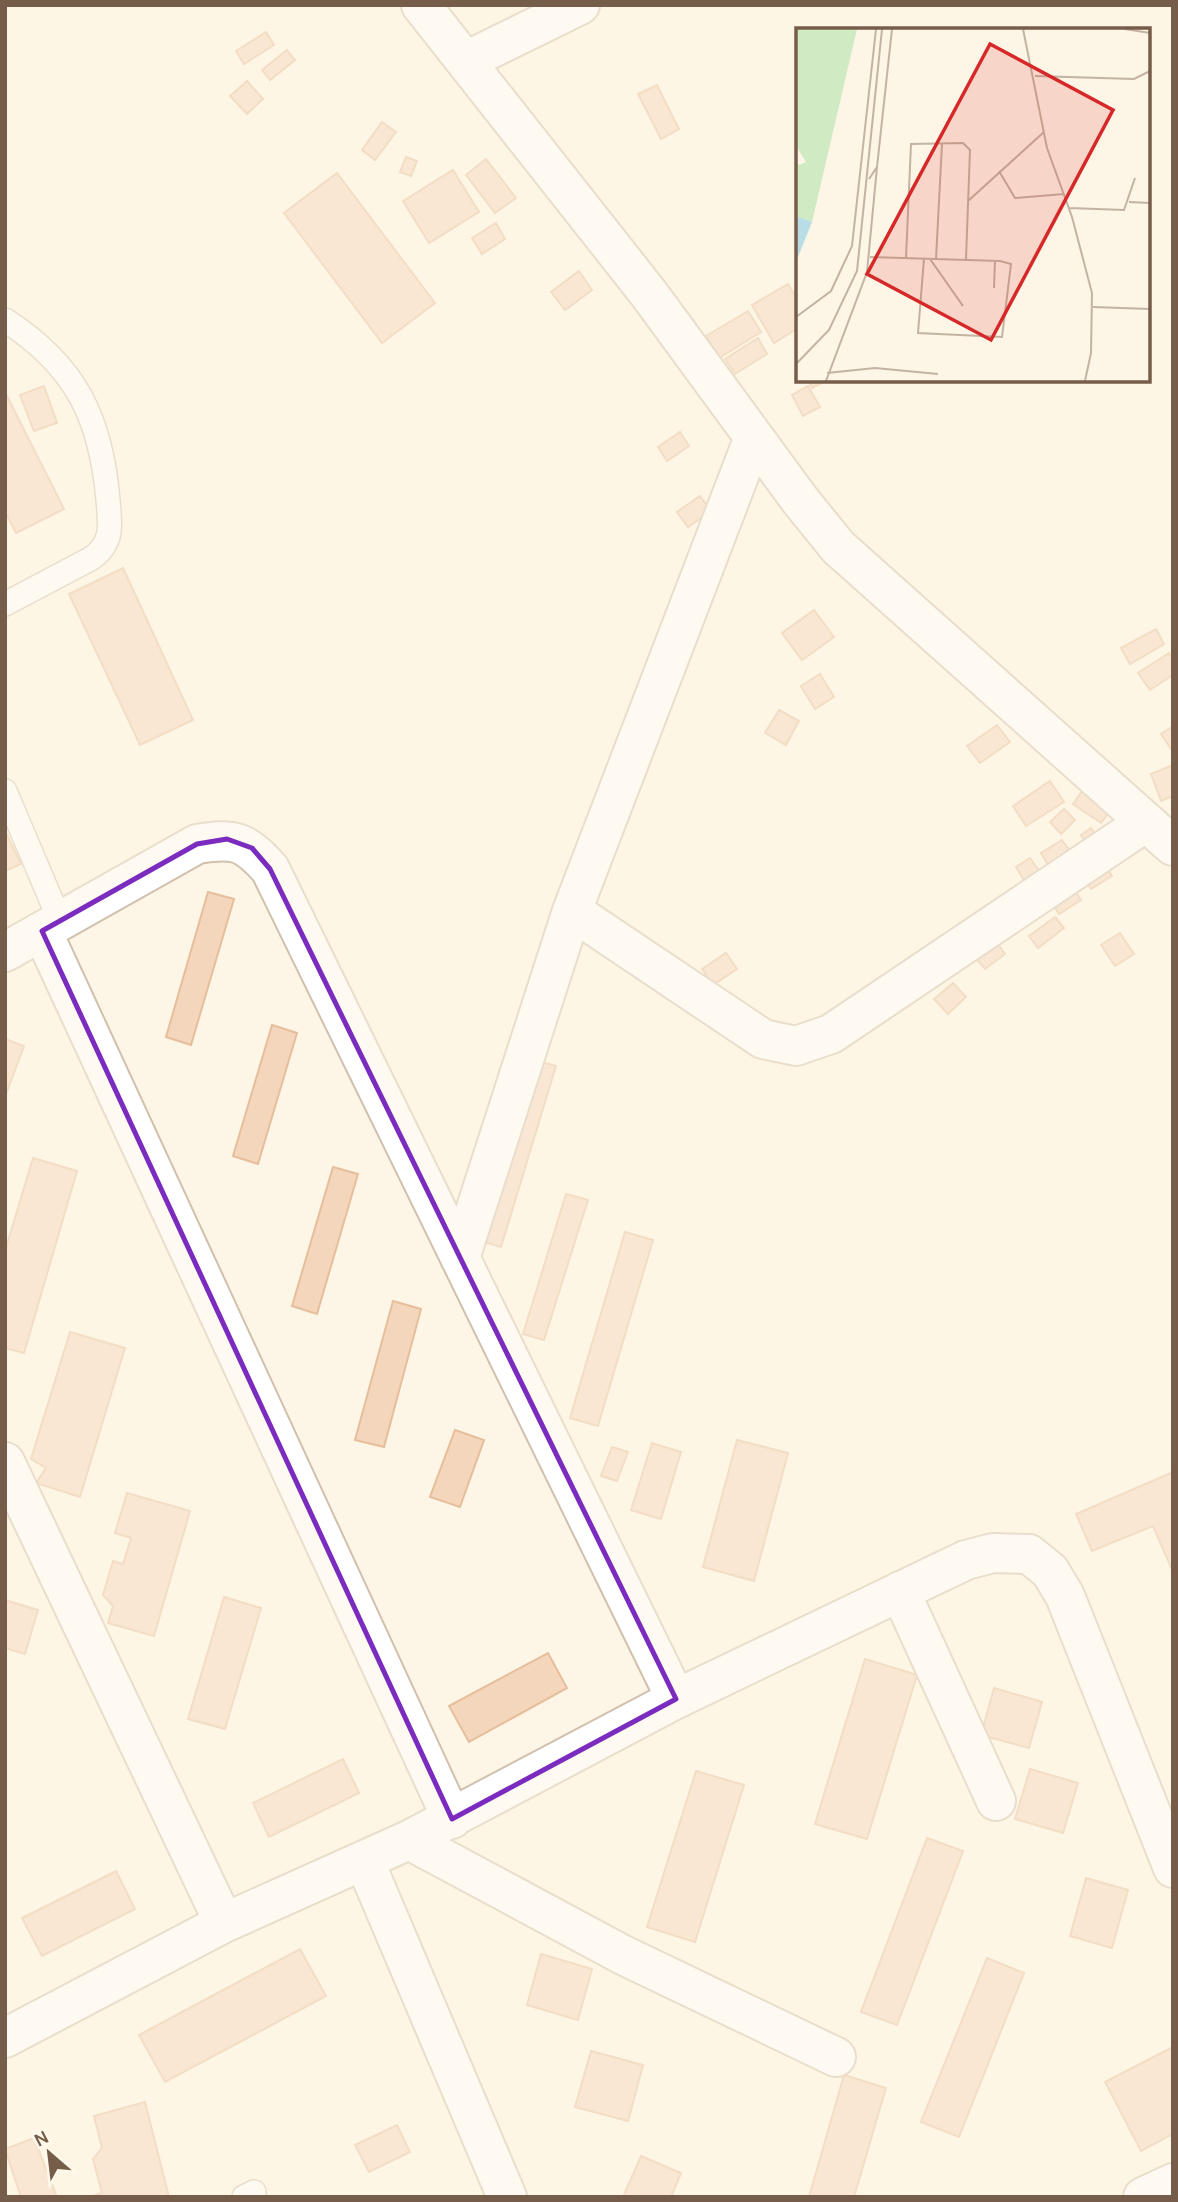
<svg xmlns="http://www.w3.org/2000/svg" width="1178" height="2202" font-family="Karla,sans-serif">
	<rect width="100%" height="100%" fill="#fdf5e5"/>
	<path fill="#f3d6bc" stroke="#e6be9c" stroke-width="2" d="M 266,32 L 274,45 L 244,64 L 236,51 Z
		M 287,50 L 295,60 L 270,80 L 262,70 Z
		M 247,81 L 263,99 L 247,114 L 230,96 Z
		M 657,85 L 679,129 L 661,139 L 638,94 Z
		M 382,122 L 396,132 L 375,160 L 362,150 Z
		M 406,157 L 417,161 L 411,176 L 400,172 Z
		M 486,159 L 516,198 L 495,213 L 466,175 Z
		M 453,170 L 479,212 L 429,243 L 403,201 Z
		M 337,173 L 435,303 L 382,343 L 284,213 Z
		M 496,223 L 505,239 L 482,254 L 472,238 Z
		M 579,271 L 592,290 L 565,310 L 551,292 Z
		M 788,284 L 798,300 L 798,328 L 774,343 L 752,305 Z
		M 748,311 L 761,332 L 719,358 L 706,336 Z
		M 758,338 L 767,354 L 735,374 L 725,359 Z
		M 808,380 L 828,380 L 812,388 Z
		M 44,386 L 57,423 L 34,431 L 20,395 Z
		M 808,386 L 820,407 L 803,416 L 792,395 Z
		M 5,392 L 64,509 L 16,533 L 5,512 Z
		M 680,432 L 689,446 L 667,461 L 658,447 Z
		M 700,496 L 711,511 L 688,527 L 677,512 Z
		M 123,568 L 193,720 L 140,745 L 69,594 Z
		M 814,610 L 834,637 L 802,660 L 782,633 Z
		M 1156,629 L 1164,644 L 1130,664 L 1121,648 Z
		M 1169,653 L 1173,659 L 1173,675 L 1150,690 L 1138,673 Z
		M 820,674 L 834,697 L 815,709 L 801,686 Z
		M 779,710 L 799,721 L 786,745 L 765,733 Z
		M 997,725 L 1010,742 L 980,763 L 967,746 Z
		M 1173,726 L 1173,752 L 1161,734 Z
		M 1173,765 L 1173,796 L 1161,801 L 1151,774 Z
		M 1050,781 L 1064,802 L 1026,826 L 1013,806 Z
		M 1086,786 L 1114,806 L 1101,823 L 1073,804 Z
		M 1064,809 L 1075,820 L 1061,834 L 1050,822 Z
		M 1091,828 L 1104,846 L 1093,854 L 1081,835 Z
		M 5,831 L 21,864 L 5,871 Z
		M 1062,840 L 1070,851 L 1048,865 L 1041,853 Z
		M 1030,858 L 1040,872 L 1025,882 L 1016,867 Z
		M 1102,860 L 1112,876 L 1091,889 L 1081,874 Z
		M 1072,886 L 1081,900 L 1059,914 L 1050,900 Z
		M 208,892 L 234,899 L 191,1045 L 166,1037 Z
		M 1055,917 L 1064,928 L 1038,948 L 1029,936 Z
		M 1120,933 L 1134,954 L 1115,966 L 1101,945 Z
		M 995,940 L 1005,954 L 985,969 L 974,956 Z
		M 726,953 L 737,969 L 713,985 L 702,969 Z
		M 953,983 L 966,997 L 948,1014 L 934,999 Z
		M 272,1025 L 297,1033 L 258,1164 L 233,1156 Z
		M 5,1039 L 24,1046 L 5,1097 Z
		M 530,1059 L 556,1066 L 501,1247 L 475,1239 Z
		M 33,1158 L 77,1171 L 24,1353 L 5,1348 L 5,1251 Z
		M 333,1167 L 358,1174 L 317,1314 L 292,1306 Z
		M 566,1194 L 588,1200 L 544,1340 L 523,1334 Z
		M 625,1232 L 653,1240 L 598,1426 L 570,1418 Z
		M 393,1301 L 421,1309 L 384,1447 L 355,1440 Z
		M 70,1332 L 125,1348 L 80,1497 L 36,1483 L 46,1468 L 31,1459 Z
		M 455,1430 L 484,1440 L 460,1507 L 430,1497 Z
		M 737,1440 L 788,1453 L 754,1581 L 703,1567 Z
		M 652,1443 L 681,1452 L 661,1519 L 631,1510 Z
		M 612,1447 L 628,1452 L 617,1481 L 601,1476 Z
		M 1173,1472 L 1173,1572 L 1153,1526 L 1092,1551 L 1076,1514 Z
		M 127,1493 L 190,1511 L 154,1636 L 108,1623 L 113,1606 L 103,1595 L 113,1561 L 123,1564 L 131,1538 L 115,1533 Z
		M 224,1597 L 261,1608 L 225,1729 L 188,1719 Z
		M 5,1600 L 38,1610 L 25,1654 L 5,1648 Z
		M 548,1653 L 567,1688 L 469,1742 L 449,1706 Z
		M 865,1659 L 917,1675 L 867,1839 L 815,1824 Z
		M 994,1688 L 1042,1702 L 1029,1748 L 981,1735 Z
		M 343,1759 L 359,1793 L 269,1837 L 253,1803 Z
		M 1030,1769 L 1078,1783 L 1063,1833 L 1015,1819 Z
		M 696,1771 L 744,1785 L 695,1942 L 647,1927 Z
		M 927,1838 L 963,1851 L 897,2025 L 861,2012 Z
		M 116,1871 L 135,1909 L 42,1956 L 22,1918 Z
		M 1086,1878 L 1128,1890 L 1112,1948 L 1070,1936 Z
		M 300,1949 L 326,1996 L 165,2082 L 139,2035 Z
		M 541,1954 L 592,1969 L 578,2020 L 527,2005 Z
		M 987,1958 L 1024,1973 L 959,2137 L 921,2122 Z
		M 1173,2047 L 1173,2134 L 1141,2151 L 1105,2082 Z
		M 591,2051 L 643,2065 L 628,2121 L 575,2107 Z
		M 844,2075 L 886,2088 L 854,2197 L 809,2197 Z
		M 145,2102 L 169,2197 L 89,2197 L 102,2193 L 93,2159 L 102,2148 L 94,2116 Z
		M 397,2125 L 410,2152 L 369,2172 L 355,2145 Z
		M 34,2138 L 57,2197 L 21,2197 L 5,2149 Z
		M 641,2156 L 681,2173 L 671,2197 L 623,2197 Z"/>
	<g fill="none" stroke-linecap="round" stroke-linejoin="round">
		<g stroke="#d1c0ad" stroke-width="26">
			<path id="service" d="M 5,320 C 76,366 101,418 108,500 C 110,524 114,542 92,558 L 5,604
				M 5,791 L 60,921
				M 244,2197 L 254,2192"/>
		</g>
		<g stroke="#d1c0ad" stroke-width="42">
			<path id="minor" d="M 421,5 L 649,294 L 800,500 L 838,547 L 1173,846
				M 466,61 L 580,5
				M 572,911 L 763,1039 L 796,1046 L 831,1034 L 1146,822
				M 42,931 L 452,1819
				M 5,952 L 197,844 C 234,838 244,840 270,869 L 676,1699
				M 460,1258 L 572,911 L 754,437
				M 5,1462 L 224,1923
				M 900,1591 L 996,1801
				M 409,1840 L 623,1955 L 836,2057
				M 364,1860 L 507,2197
				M 5,2038 L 224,1923 L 409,1840 L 676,1699 L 966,1560 L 993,1553 L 1029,1554 L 1050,1571 L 1065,1596 L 1173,1868
				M 1143,2197 L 1173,2183"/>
		</g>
		<use href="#service" stroke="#fff" stroke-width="23"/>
		<use href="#minor" stroke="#fff" stroke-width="38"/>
	</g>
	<path d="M0 0H1178V2202H0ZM 227,839 L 252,848 L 270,869 L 676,1699 L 452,1819 L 42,931 L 197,844 Z" fill="#fdf5e5" fill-opacity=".55" fill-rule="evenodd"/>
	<path fill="none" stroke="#7b2cbf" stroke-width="5" stroke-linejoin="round" d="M 227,839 L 252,848 L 270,869 L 676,1699 L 452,1819 L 42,931 L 197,844 Z"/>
	<g transform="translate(796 28)">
		<rect width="354" height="354" fill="#fdf5e5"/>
		<path d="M 0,1 L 61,1 L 16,194 L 0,188 L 0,132 L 3,137 L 10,134 L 0,118 Z" fill="#d0ebc3"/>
		<path d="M 0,188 L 16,194 L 0,234 Z" fill="#b9dde7"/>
		<path fill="none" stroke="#c3b3a2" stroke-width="2" d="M 227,1 L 251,120 L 276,189 L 296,265 L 295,325 L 289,353M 329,1 L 354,5M 239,48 L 338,51 L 354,43M 203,143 L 219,170 L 268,166M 73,151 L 81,139 L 96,1M 172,173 L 248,104M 333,174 L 354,175M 273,180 L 328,182 L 339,150M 74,229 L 204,233 L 215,236 L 206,309 L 122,305 L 128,231M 110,230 L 115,116 L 167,115 L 174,122 L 170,231M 134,231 L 167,278M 140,231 L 146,116M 198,260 L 199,232M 297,279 L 354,281M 0,289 L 35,263 L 56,218 L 80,1M 0,336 L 33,302 L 61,243 L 86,1M 31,345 L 79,340 L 142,346M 30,353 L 71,244 L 81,139"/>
		<path fill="#d62828" fill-opacity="0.15" stroke="#d62828" stroke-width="3.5" d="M 194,16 L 317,82 L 195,312 L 71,246 Z"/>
		<rect width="354" height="354" fill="none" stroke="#765d49" stroke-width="3.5"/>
	</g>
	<rect width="1178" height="2202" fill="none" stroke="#765d49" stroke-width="14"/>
	<g transform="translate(49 2153) rotate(332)" stroke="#fff9eb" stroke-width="5" paint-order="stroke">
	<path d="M0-5L12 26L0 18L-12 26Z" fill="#765d49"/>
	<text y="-10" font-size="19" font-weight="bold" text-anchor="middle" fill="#765d49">N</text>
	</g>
</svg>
